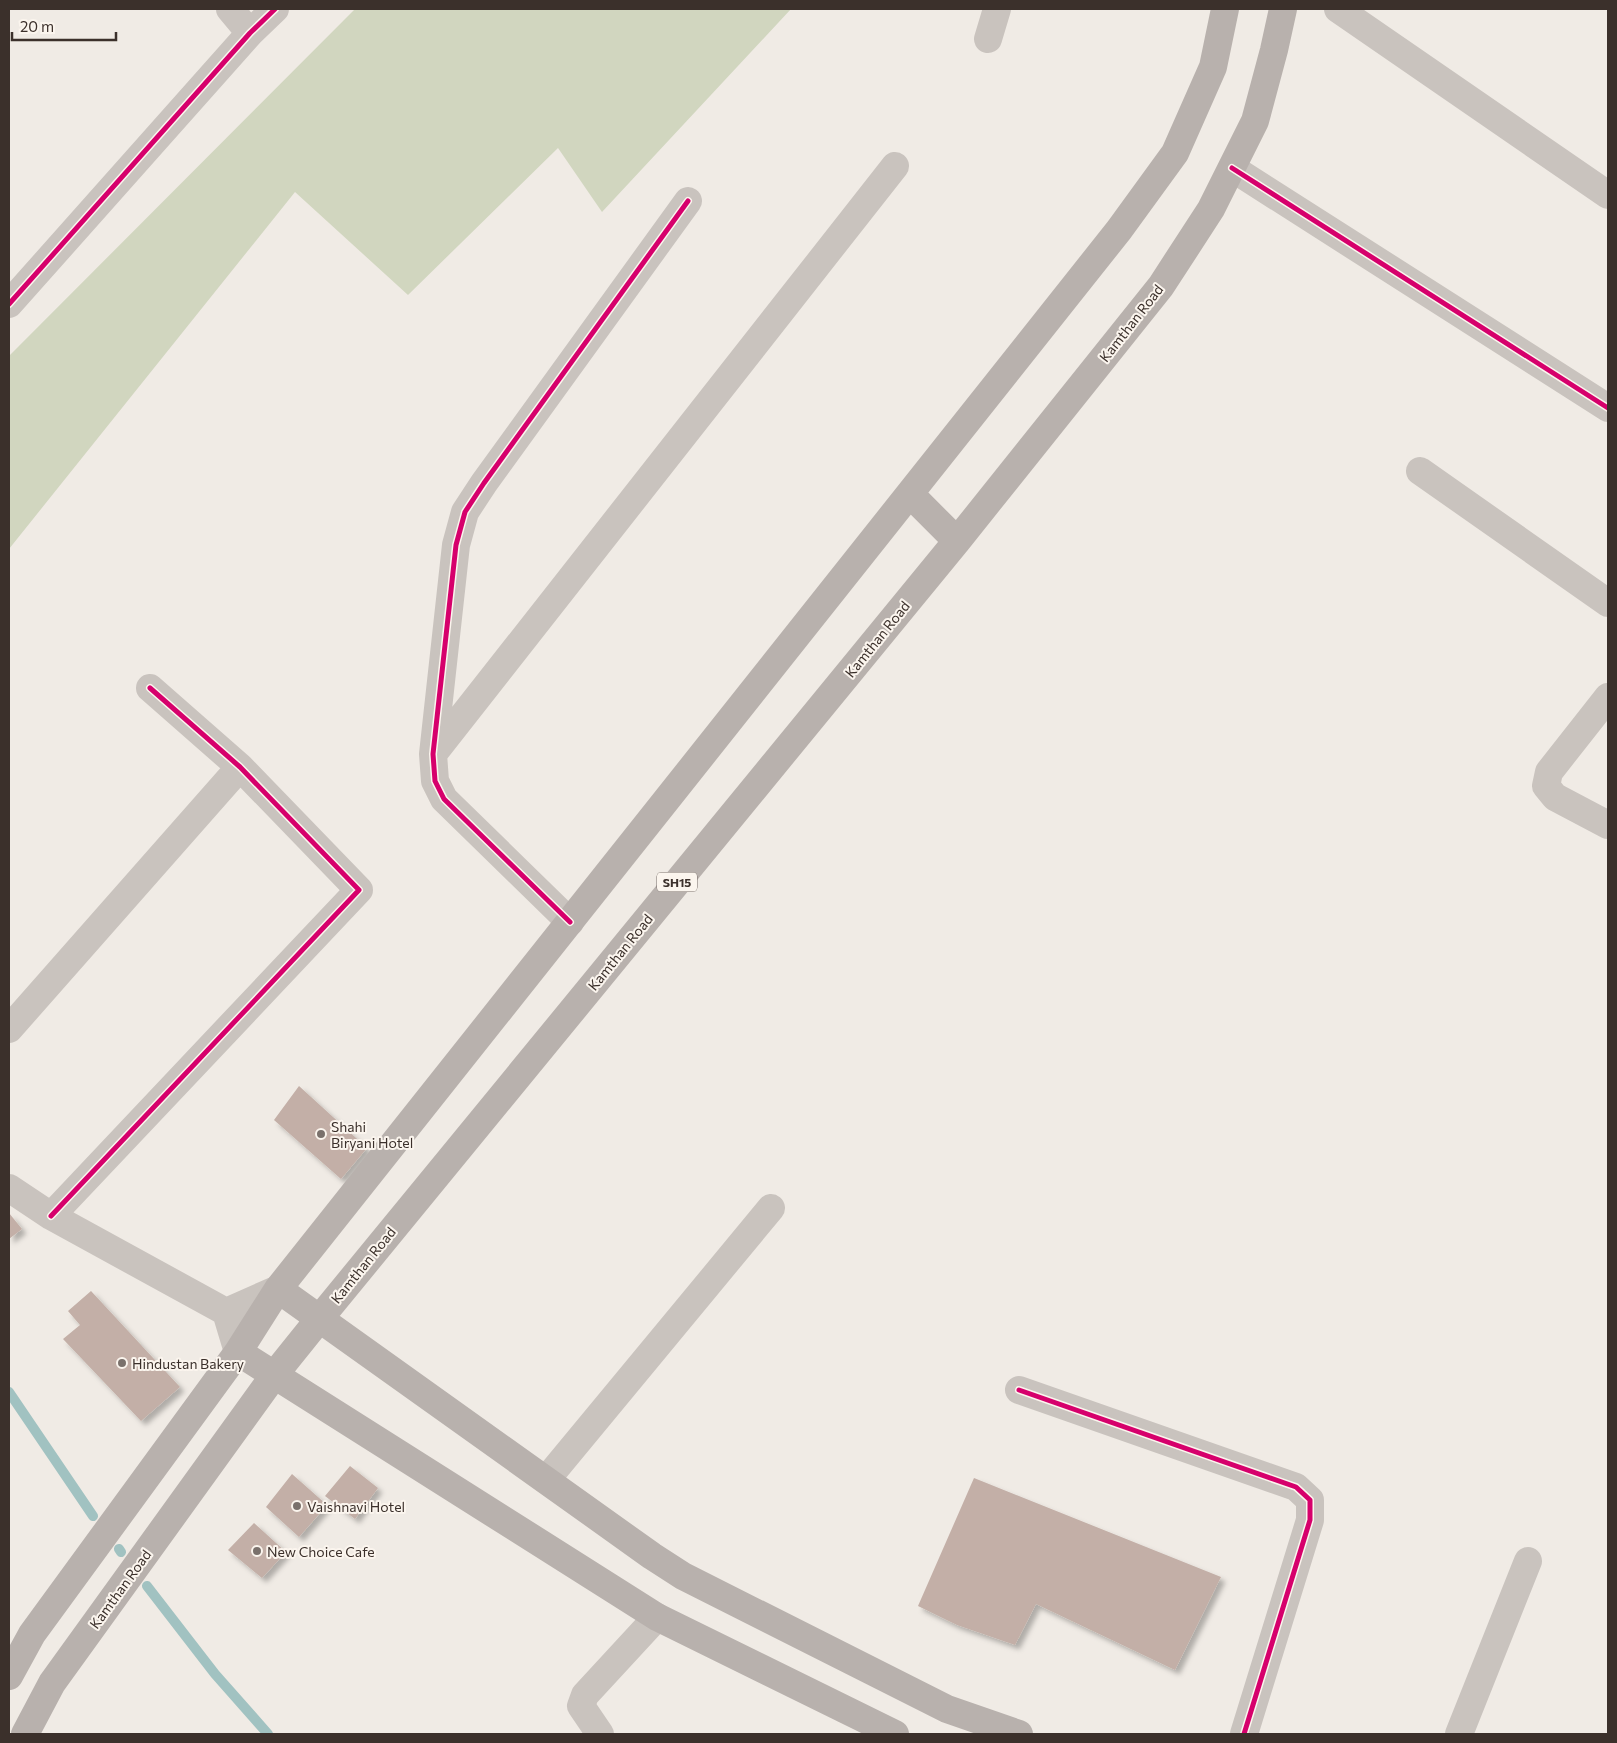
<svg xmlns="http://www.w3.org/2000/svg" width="1617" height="1743" font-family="Commissioner,sans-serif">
	<defs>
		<filter id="shadow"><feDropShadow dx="4.5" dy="4.5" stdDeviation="2.5" flood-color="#0004"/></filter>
	</defs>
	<rect width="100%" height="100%" fill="#f0ebe5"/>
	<path fill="#d1d6bf" d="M 355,9 L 791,9 L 602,212 L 558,148 L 408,295 L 295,192 L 9,549 L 9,356 Z"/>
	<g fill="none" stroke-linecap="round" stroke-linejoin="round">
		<path stroke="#a1c2c1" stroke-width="10" d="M 9,1392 L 93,1516
			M 119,1549 L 121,1552
			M 147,1586 L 215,1674 L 268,1734"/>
	</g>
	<path fill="#c3afa7" filter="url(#shadow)" d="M 299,1086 L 367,1148 L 341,1179 L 274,1120 Z
		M 9,1213 L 22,1229 L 9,1239 Z
		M 91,1291 L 180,1387 L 141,1421 L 63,1339 L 80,1325 L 68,1311 Z
		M 350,1466 L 378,1488 L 355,1519 L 325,1496 Z
		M 292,1474 L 327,1505 L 299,1537 L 266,1507 Z
		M 974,1478 L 1221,1577 L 1175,1670 L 1036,1604 L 1015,1645 L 957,1625 L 918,1606 Z
		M 254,1523 L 286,1552 L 262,1578 L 228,1550 Z"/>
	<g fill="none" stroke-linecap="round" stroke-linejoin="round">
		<path stroke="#c9c3be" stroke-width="28" d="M 230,9 L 250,33
			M 1338,9 L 1608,195
			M 988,39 L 997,9
			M 1232,168 L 1608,408
			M 9,304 L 250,33 L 275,9
			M 1420,471 L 1608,603
			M 1608,697 L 1549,772 L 1546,786 L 1555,797 L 1608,825
			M 433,754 L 895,166
			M 570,922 L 444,799 L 435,781 L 433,754 L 456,545 L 465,512 L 484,483 L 688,201
			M 9,1029 L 240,767
			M 9,1188 L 51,1216 L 226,1312 L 238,1352
			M 51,1216 L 359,890 L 240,767 L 150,688
			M 226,1312 L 278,1289
			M 1019,1390 L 1296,1487 L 1310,1500 L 1310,1520 L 1244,1734
			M 546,1480 L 771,1208
			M 600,1734 L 581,1706 L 585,1695 L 657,1617
			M 1459,1734 L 1528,1561"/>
		<path stroke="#b8b1ad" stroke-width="28" d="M 910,494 L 957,541
			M 278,1289 L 652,1556 L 683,1576 L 947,1709 L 1019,1734
			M 238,1352 L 657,1617 L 895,1734
			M 9,1676 L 32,1634 L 238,1352 L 278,1289 L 1119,230 L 1175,153 L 1213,67 L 1225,9
			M 25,1734 L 52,1683 L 275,1374 L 320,1318 L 957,541 L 1161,286 L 1211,209 L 1255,121 L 1274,50 L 1283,9"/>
		<g stroke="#fbf5ee" stroke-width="8">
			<path id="cycleway" d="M 1232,168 L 1608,408
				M 9,304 L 250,33 L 275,9
				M 570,922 L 444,799 L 435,781 L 433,754 L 456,545 L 465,512 L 484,483 L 688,201
				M 51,1216 L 359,890 L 240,767 L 150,688
				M 1019,1390 L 1296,1487 L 1310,1500 L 1310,1520 L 1244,1734"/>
		</g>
		<use href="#cycleway" stroke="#d6006c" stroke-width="5"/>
	</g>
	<g fill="#7a716c" stroke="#fbf5ee" stroke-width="2">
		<circle cx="321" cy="1134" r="5"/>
		<circle cx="122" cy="1363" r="5"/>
		<circle cx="297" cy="1506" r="5"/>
		<circle cx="257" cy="1551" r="5"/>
	</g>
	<g text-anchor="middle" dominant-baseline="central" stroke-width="4" stroke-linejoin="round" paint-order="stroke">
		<rect fill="#fbf5ee" stroke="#756b66" stroke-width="1" x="657" y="872.5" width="40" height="19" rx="4"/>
		<g font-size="12" font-weight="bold" fill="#3b302b">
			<text x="677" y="882">SH15</text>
		</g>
		<g font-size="14" fill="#3b302b" stroke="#fbf5ee">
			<text transform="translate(1131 323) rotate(-52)">Kamthan Road</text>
			<text transform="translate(877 639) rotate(-51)">Kamthan Road</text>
			<text transform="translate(620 952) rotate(-51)">Kamthan Road</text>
			<text transform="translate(363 1265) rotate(-51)">Kamthan Road</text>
			<text transform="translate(120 1589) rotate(-54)">Kamthan Road</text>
		</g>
		<g font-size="14" fill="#3b302b" stroke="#fbf5ee" text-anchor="start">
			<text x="331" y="1126">Shahi<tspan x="331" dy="16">Biryani Hotel</tspan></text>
			<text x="132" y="1363">Hindustan Bakery</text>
			<text x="307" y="1506">Vaishnavi Hotel</text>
			<text x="267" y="1551">New Choice Cafe</text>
		</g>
	</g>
	<rect width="1617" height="1743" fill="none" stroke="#3b302b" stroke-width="20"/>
	<path d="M12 32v8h104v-8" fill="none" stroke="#3b302b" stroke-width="2.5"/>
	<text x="20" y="32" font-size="15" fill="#3b302b" stroke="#fbf5ee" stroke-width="4" paint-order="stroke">20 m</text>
</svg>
